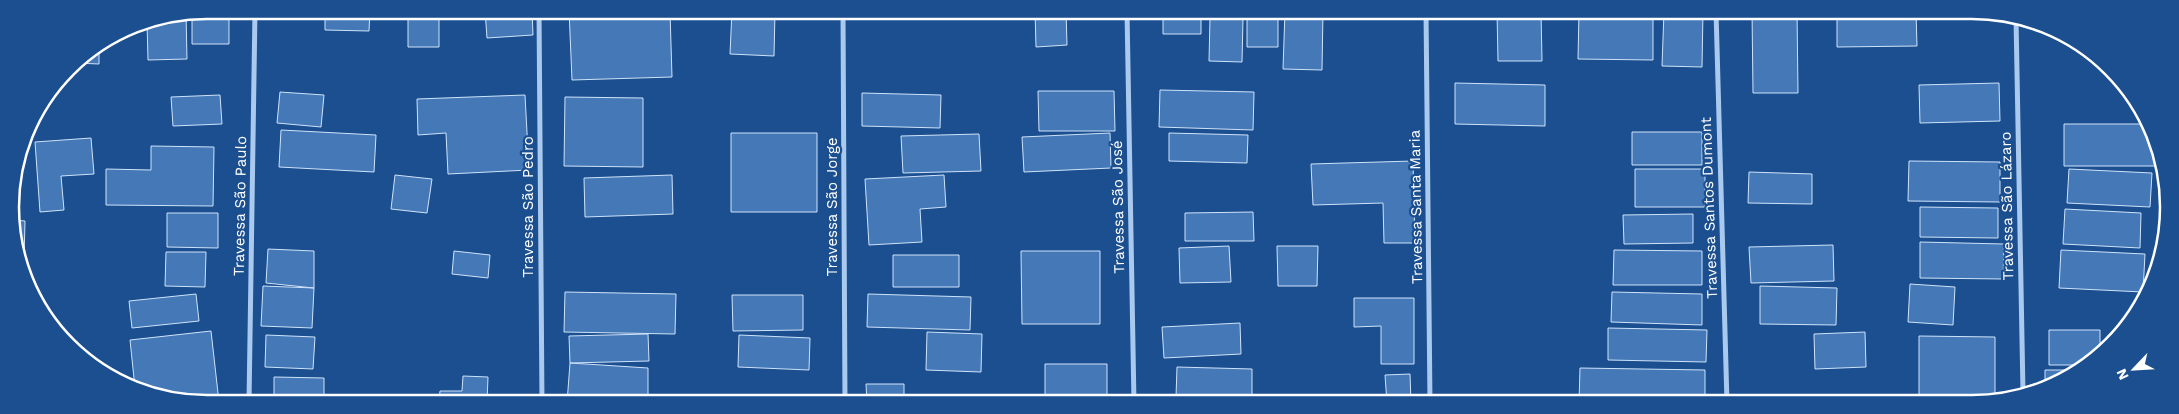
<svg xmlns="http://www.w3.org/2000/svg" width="2179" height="414" font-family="'Work Sans',sans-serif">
	<rect width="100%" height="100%" fill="#1b4f8f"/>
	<path fill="#4478b7" stroke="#cfe3fa" d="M 207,10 L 229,10 L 229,44 L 192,44 L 192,13 Z
		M 325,10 L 370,10 L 369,31 L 325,30 Z
		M 408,10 L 439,10 L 439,47 L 408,47 Z
		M 485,10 L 532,10 L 533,35 L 487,38 Z
		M 569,10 L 699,10 L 699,11 L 670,12 L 672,77 L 572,80 Z
		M 732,10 L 775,11 L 774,56 L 730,54 Z
		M 1035,11 L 1066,11 L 1067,45 L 1036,47 Z
		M 1163,11 L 1201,11 L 1201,34 L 1163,34 Z
		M 1247,11 L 1278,11 L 1278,47 L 1247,47 Z
		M 1285,11 L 1323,11 L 1322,70 L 1283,69 Z
		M 1497,11 L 1541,11 L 1542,61 L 1498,61 Z
		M 1579,11 L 1653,11 L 1653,60 L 1578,59 Z
		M 1664,11 L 1703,11 L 1702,67 L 1662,66 Z
		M 1752,11 L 1797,11 L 1798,93 L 1753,93 Z
		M 1837,12 L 1916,12 L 1917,46 L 1837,47 Z
		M 186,14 L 187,59 L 148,60 L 147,22 Z
		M 1210,18 L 1243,19 L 1242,62 L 1209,61 Z
		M 99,47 L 99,64 L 75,63 Z
		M 1455,83 L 1545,85 L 1545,126 L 1455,124 Z
		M 1999,83 L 2000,121 L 1920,123 L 1919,85 Z
		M 1160,90 L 1254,92 L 1253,130 L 1159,127 Z
		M 1038,91 L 1114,91 L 1115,131 L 1039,131 Z
		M 280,92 L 324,95 L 321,127 L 277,123 Z
		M 862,93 L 941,95 L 940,128 L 862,126 Z
		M 220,95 L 222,124 L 173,126 L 171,97 Z
		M 525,95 L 529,170 L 448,174 L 446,133 L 418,135 L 417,99 Z
		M 565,97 L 643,98 L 643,167 L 564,166 Z
		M 2064,124 L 2147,124 L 2158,147 L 2158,166 L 2064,166 Z
		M 281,130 L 376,135 L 374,172 L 279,167 Z
		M 1632,132 L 1702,132 L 1702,165 L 1632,165 Z
		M 731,133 L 817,133 L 817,212 L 731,212 Z
		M 1110,133 L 1111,168 L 1024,172 L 1022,137 Z
		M 1169,133 L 1248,135 L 1247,163 L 1169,161 Z
		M 979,134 L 981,171 L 903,173 L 901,136 Z
		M 91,138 L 94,174 L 61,176 L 64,210 L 40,212 L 35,142 Z
		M 151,146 L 214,147 L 213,206 L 106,205 L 106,169 L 151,170 Z
		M 1413,161 L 1415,243 L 1384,243 L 1383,203 L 1313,205 L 1311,164 Z
		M 1909,161 L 2000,162 L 2000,202 L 1908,201 Z
		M 1635,169 L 1705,169 L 1705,207 L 1635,207 Z
		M 2069,169 L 2152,173 L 2150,207 L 2067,203 Z
		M 1749,172 L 1812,174 L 1812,204 L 1748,203 Z
		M 395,175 L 432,179 L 427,213 L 391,209 Z
		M 672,175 L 673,214 L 585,217 L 584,178 Z
		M 944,175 L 946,207 L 920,209 L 922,242 L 869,245 L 865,179 Z
		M 1920,207 L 1998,208 L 1998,238 L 1920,237 Z
		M 2065,209 L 2141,213 L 2140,248 L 2063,244 Z
		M 1253,212 L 1254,241 L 1185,241 L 1185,213 Z
		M 167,213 L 218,213 L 218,248 L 167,247 Z
		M 1693,214 L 1693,243 L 1624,244 L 1623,215 Z
		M 14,220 L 25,221 L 24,260 L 19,260 Z
		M 1920,242 L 2004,244 L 2003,279 L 1920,278 Z
		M 1833,245 L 1834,281 L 1751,283 L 1749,247 Z
		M 1229,246 L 1231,282 L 1180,283 L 1179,248 Z
		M 1277,246 L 1318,246 L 1317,286 L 1278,286 Z
		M 268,249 L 314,251 L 314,288 L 266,283 Z
		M 1614,250 L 1702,251 L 1702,285 L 1613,285 Z
		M 2061,250 L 2145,254 L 2143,292 L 2059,288 Z
		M 454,251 L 490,255 L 488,278 L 452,274 Z
		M 1021,251 L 1100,251 L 1100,324 L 1022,324 Z
		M 166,252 L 206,252 L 205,287 L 165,286 Z
		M 893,255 L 959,255 L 959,287 L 893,287 Z
		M 1910,284 L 1955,287 L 1953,325 L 1908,322 Z
		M 263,286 L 314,288 L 312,328 L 261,326 Z
		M 1760,286 L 1837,288 L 1836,325 L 1760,324 Z
		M 565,292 L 676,294 L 675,334 L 564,332 Z
		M 1612,292 L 1702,294 L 1702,325 L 1611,322 Z
		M 196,294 L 199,321 L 132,328 L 129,301 Z
		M 868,294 L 971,297 L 970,330 L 867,327 Z
		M 732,295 L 803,295 L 803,330 L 733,331 Z
		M 1354,298 L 1414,298 L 1414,364 L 1381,364 L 1381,326 L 1354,327 Z
		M 1240,323 L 1241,354 L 1164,358 L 1162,327 Z
		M 1608,328 L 1707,330 L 1706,362 L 1608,360 Z
		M 2049,330 L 2100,330 L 2100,354 L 2085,365 L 2049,365 Z
		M 211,331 L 219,402 L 182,402 L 135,388 L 130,340 Z
		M 927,332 L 982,334 L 981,372 L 926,370 Z
		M 1865,332 L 1866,367 L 1815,369 L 1814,334 Z
		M 648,334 L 649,361 L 570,363 L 569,336 Z
		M 266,335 L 315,337 L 313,369 L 265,367 Z
		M 739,335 L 810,338 L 809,370 L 738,367 Z
		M 1919,336 L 1995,337 L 1995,401 L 1985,404 L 1919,404 Z
		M 570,363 L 648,368 L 648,403 L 567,403 Z
		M 1045,364 L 1107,364 L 1107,401 L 1045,401 Z
		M 1177,367 L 1252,369 L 1252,399 L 1176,397 Z
		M 1580,368 L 1705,370 L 1705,403 L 1579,403 Z
		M 2045,370 L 2078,370 L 2059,384 L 2045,387 Z
		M 1410,374 L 1411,403 L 1387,403 L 1385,375 Z
		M 463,376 L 488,377 L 487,403 L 439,402 L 440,391 L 462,391 Z
		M 274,377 L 324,378 L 324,402 L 274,402 Z
		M 866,384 L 904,384 L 904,403 L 867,403 Z"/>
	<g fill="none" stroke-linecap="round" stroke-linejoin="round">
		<path stroke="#a9c9ee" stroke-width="5" d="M 539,10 L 542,403
			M 843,11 L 845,403
			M 1127,11 L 1134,403
			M 1426,11 L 1430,403
			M 1716,11 L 1727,403
			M 2016,18 L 2023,393
			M 249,402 L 255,10"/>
	</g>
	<g text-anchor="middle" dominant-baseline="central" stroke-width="4.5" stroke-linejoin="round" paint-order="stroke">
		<g font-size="15" fill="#fff" stroke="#1b4f8f">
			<text transform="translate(240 206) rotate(-89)">Travessa São Paulo</text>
			<text transform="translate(2007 206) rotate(-91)">Travessa São Lázaro</text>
			<text transform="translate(528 207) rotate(-90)">Travessa São Pedro</text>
			<text transform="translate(832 207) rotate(-90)">Travessa São Jorge</text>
			<text transform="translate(1118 207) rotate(-91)">Travessa São José</text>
			<text transform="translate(1416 207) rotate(-91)">Travessa Santa Maria</text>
			<text transform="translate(1709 208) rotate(-92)">Travessa Santos Dumont</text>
		</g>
	</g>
	<path d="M0 0H2179V414H0ZM207 19H1972A188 188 0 0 1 2160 207V207A188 188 0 0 1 1972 395H207A188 188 0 0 1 19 207V207A188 188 0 0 1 207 19Z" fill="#1b4f8f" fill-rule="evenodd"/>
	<path fill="none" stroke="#fff" stroke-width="2.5" d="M207 19H1972A188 188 0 0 1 2160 207V207A188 188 0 0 1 1972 395H207A188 188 0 0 1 19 207V207A188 188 0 0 1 207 19Z"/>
	<g transform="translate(2134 369) rotate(245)" stroke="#1b4f8f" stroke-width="4" paint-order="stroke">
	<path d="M0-4L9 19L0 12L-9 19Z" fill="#ffffff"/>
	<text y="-8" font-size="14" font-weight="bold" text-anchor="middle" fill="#ffffff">N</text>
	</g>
</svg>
